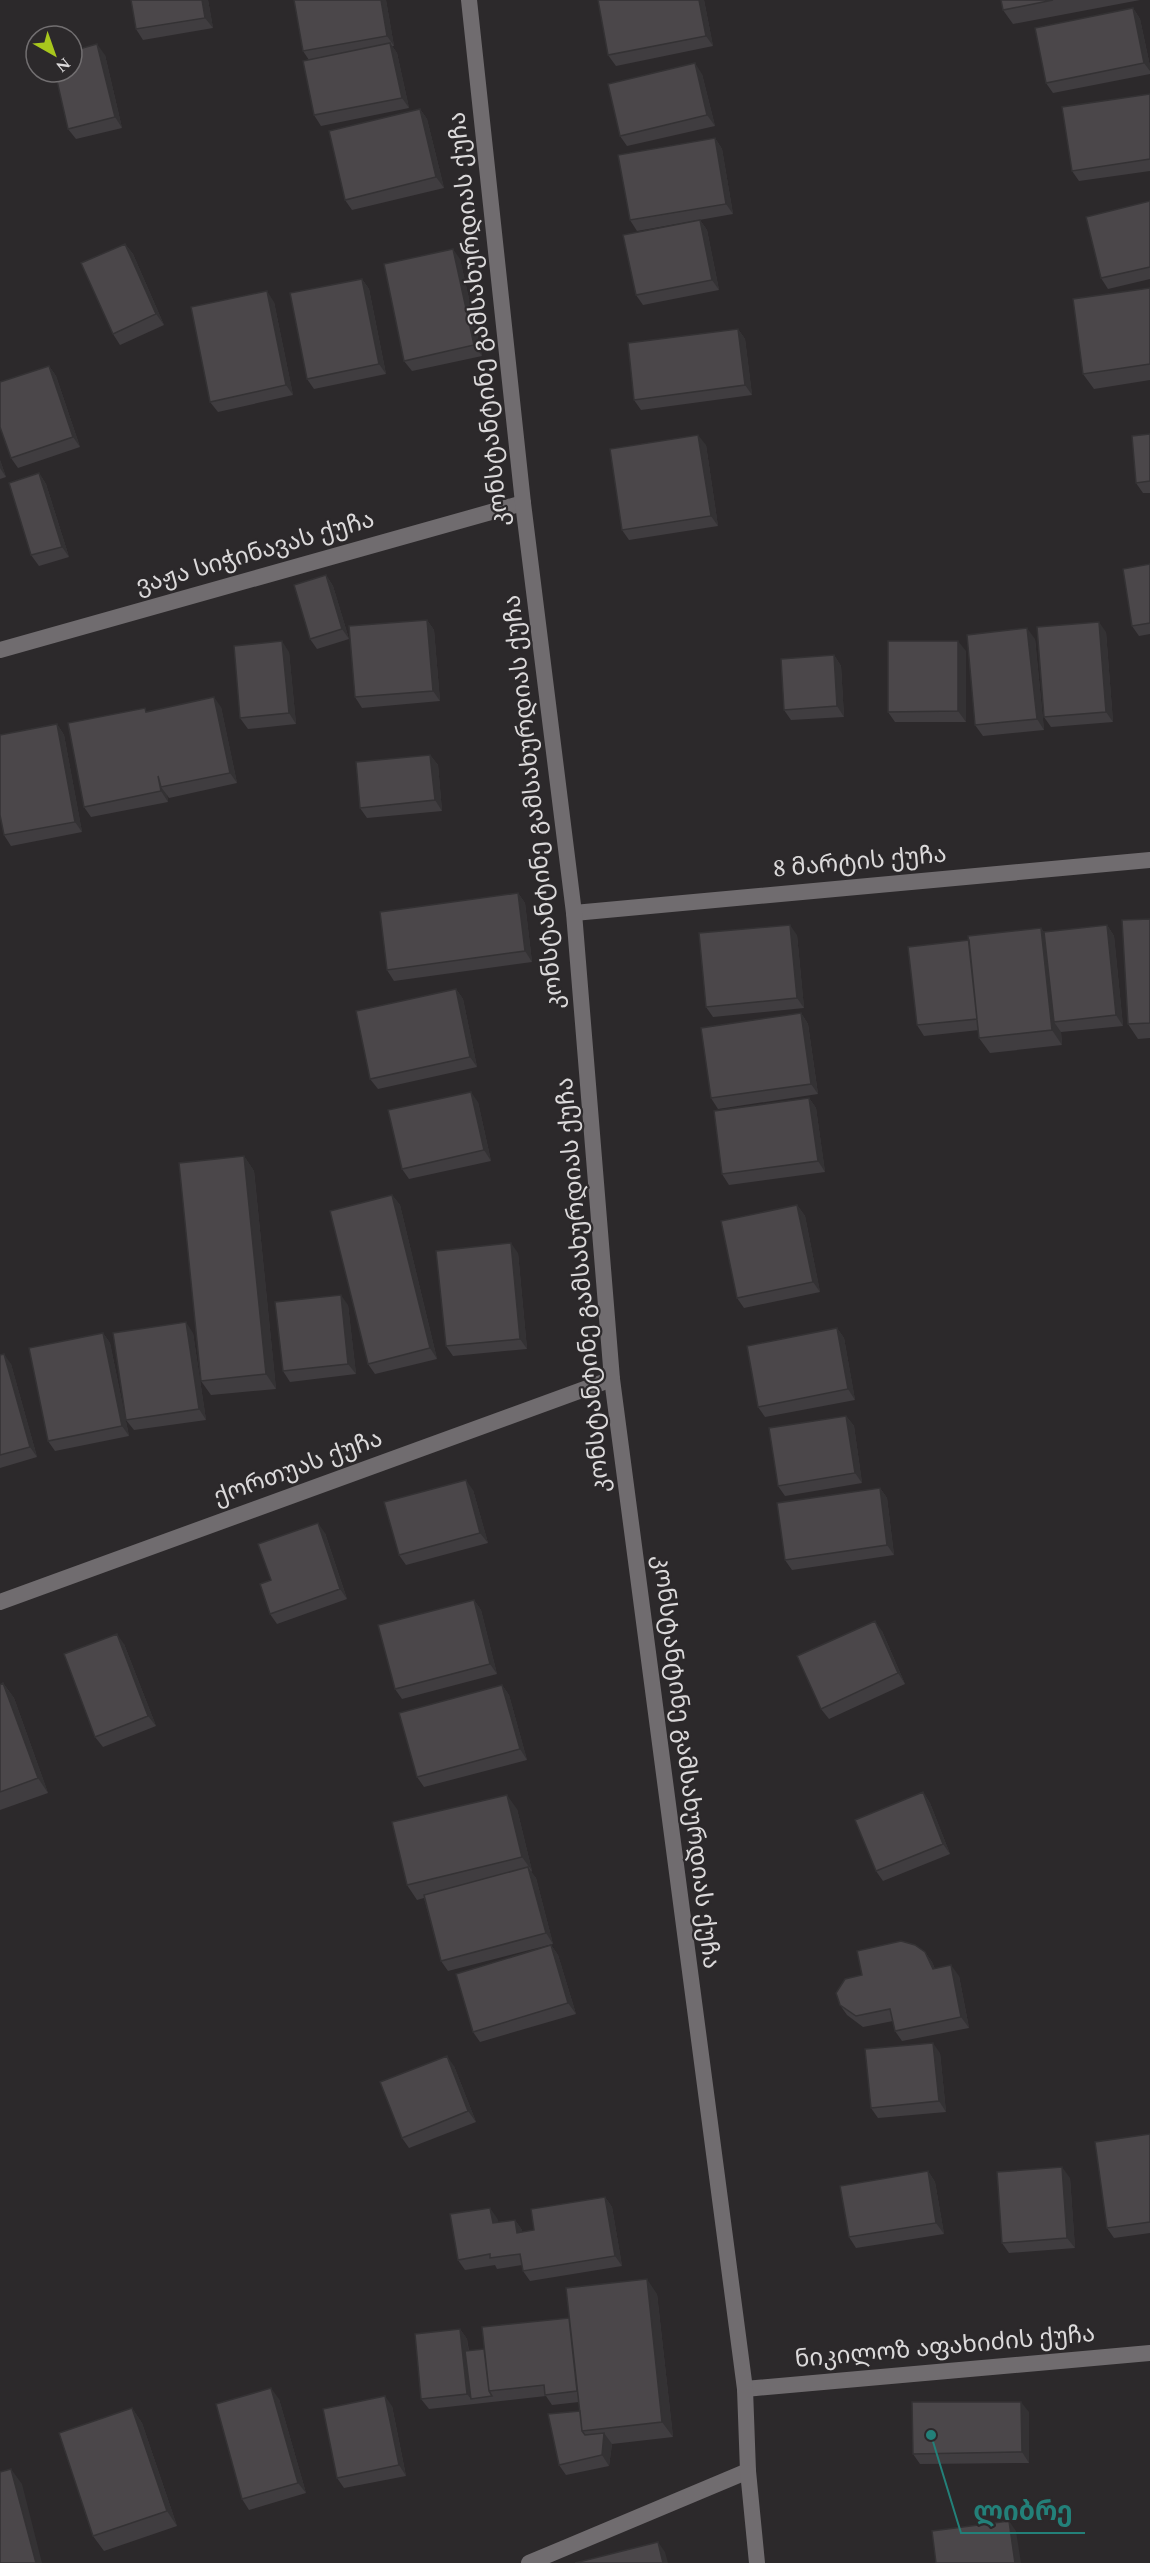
<svg xmlns="http://www.w3.org/2000/svg" width="1150" height="2563" font-family="Spectral,'Noto Sans Georgian',serif">
	<rect width="100%" height="100%" fill="#2c292b"/>
	<g fill="none" stroke-linecap="round" stroke-linejoin="round">
		<path stroke="#706c6f" stroke-width="16" d="M 0,650 L 523,503
			M 574,913 L 1150,860
			M 0,1602 L 612,1379
			M 745,2389 L 1150,2353
			M 529,2563 L 748,2471"/>
		<path stroke="#706c6f" stroke-width="16" d="M 469,0 L 523,503 L 574,913 L 612,1379 L 745,2389 L 748,2471 L 757,2563"/>
	</g>
	<path fill="#403d40" d="M 131,0 L 208,0 L 213,28 L 143,40 L 136,29 Z
		M 294,0 L 386,0 L 394,46 L 392,46 L 397,53 L 409,108 L 321,126 L 314,115 L 309,60 L 303,51 Z
		M 598,0 L 704,0 L 713,46 L 616,66 L 608,55 Z
		M 1001,0 L 1140,0 L 1013,24 L 1003,10 Z
		M 1133,8 L 1140,19 L 1150,66 L 1150,74 L 1053,93 L 1046,83 Z
		M 105,55 L 122,128 L 76,139 L 68,129 Z
		M 702,74 L 715,126 L 627,146 L 620,136 Z
		M 1150,94 L 1150,171 L 1079,181 L 1072,171 Z
		M 420,109 L 427,119 L 444,188 L 352,210 L 345,200 Z
		M 715,138 L 722,149 L 733,214 L 637,231 L 630,220 Z
		M 1150,201 L 1150,279 L 1108,289 L 1101,278 Z
		M 700,220 L 707,230 L 719,290 L 643,305 L 636,295 Z
		M 125,244 L 133,254 L 164,325 L 120,345 L 113,334 Z
		M 460,259 L 482,356 L 412,371 L 404,361 Z
		M 362,279 L 369,289 L 386,374 L 314,389 L 307,379 Z
		M 1150,288 L 1150,380 L 1094,389 L 1083,374 Z
		M 274,302 L 293,395 L 218,412 L 210,402 Z
		M 738,329 L 745,339 L 752,395 L 641,410 L 634,400 Z
		M 49,366 L 56,376 L 80,447 L 18,468 L 11,458 Z
		M 1150,434 L 1150,493 L 1143,493 L 1136,483 Z
		M 706,445 L 718,526 L 629,540 L 622,530 Z
		M 0,460 L 6,477 L 0,479 Z
		M 39,473 L 46,484 L 69,557 L 39,566 L 31,555 Z
		M 1150,564 L 1150,634 L 1139,636 L 1132,626 Z
		M 326,575 L 333,586 L 349,639 L 317,649 L 310,639 Z
		M 427,620 L 434,630 L 440,701 L 362,708 L 355,697 Z
		M 1106,632 L 1113,722 L 1051,727 L 1044,717 Z
		M 1035,639 L 1044,730 L 983,736 L 975,725 Z
		M 966,651 L 966,722 L 895,722 L 888,712 Z
		M 289,652 L 296,724 L 248,729 L 240,718 Z
		M 834,655 L 841,666 L 844,717 L 791,720 L 784,710 Z
		M 221,707 L 237,783 L 169,798 L 167,795 L 168,802 L 91,817 L 84,807 L 147,711 Z
		M 57,724 L 64,735 L 82,832 L 11,846 L 4,835 Z
		M 430,755 L 438,765 L 442,811 L 367,818 L 360,808 Z
		M 518,893 L 525,903 L 532,962 L 394,981 L 387,970 Z
		M 1150,919 L 1150,1038 L 1138,1039 L 1128,1024 Z
		M 1107,925 L 1114,936 L 1123,1026 L 1061,1032 L 1062,1045 L 990,1053 L 979,1038 L 979,1030 L 924,1036 L 917,1025 L 969,940 L 1041,928 L 1044,932 Z
		M 797,935 L 804,1008 L 713,1017 L 706,1007 Z
		M 456,989 L 463,999 L 477,1067 L 378,1089 L 370,1079 Z
		M 801,1013 L 808,1024 L 818,1094 L 718,1109 L 711,1098 Z
		M 809,1098 L 816,1108 L 825,1172 L 729,1185 L 722,1174 Z
		M 478,1102 L 491,1161 L 409,1179 L 402,1169 Z
		M 244,1156 L 254,1171 L 276,1389 L 211,1395 L 201,1381 Z
		M 392,1195 L 400,1205 L 437,1359 L 375,1374 L 368,1364 Z
		M 797,1205 L 805,1216 L 820,1292 L 744,1308 L 737,1298 Z
		M 518,1253 L 527,1349 L 453,1356 L 446,1346 Z
		M 348,1305 L 356,1374 L 290,1382 L 283,1371 Z
		M 837,1328 L 844,1338 L 855,1400 L 765,1417 L 758,1407 Z
		M 103,1333 L 110,1343 L 129,1436 L 55,1451 L 48,1441 Z
		M 193,1333 L 206,1420 L 134,1430 L 126,1420 Z
		M 0,1355 L 11,1364 L 37,1457 L 0,1468 Z
		M 846,1416 L 854,1426 L 862,1483 L 785,1496 L 778,1486 Z
		M 880,1488 L 887,1498 L 894,1555 L 792,1570 L 785,1560 Z
		M 473,1490 L 488,1543 L 406,1565 L 399,1555 Z
		M 325,1533 L 347,1599 L 277,1624 L 270,1614 L 271,1580 Z
		M 474,1600 L 481,1610 L 497,1674 L 402,1699 L 395,1689 Z
		M 882,1631 L 905,1684 L 829,1719 L 821,1709 Z
		M 124,1644 L 156,1726 L 103,1747 L 95,1737 Z
		M 3,1683 L 14,1698 L 48,1793 L 0,1810 L 0,1685 Z
		M 502,1685 L 509,1695 L 527,1760 L 424,1787 L 417,1777 Z
		M 923,1792 L 930,1803 L 950,1854 L 883,1881 L 876,1871 Z
		M 517,1809 L 532,1871 L 531,1872 L 536,1878 L 553,1944 L 448,1971 L 441,1961 L 424,1898 L 417,1900 L 407,1885 Z
		M 551,1945 L 558,1955 L 576,2014 L 480,2042 L 473,2032 Z
		M 925,1952 L 932,1962 L 935,1969 L 959,1976 L 969,2028 L 902,2041 L 895,2031 L 893,2021 L 863,2027 L 847,2015 L 840,2005 L 862,1975 Z
		M 940,2053 L 946,2112 L 878,2118 L 871,2108 Z
		M 454,2066 L 476,2122 L 409,2148 L 402,2138 Z
		M 1150,2134 L 1150,2233 L 1114,2238 L 1107,2228 Z
		M 928,2171 L 935,2182 L 944,2234 L 856,2248 L 849,2237 Z
		M 1070,2178 L 1075,2248 L 1009,2253 L 1002,2243 Z
		M 605,2197 L 612,2207 L 622,2266 L 530,2281 L 523,2271 L 522,2265 L 497,2269 L 495,2265 L 465,2270 L 458,2260 L 497,2218 L 498,2223 L 515,2220 L 522,2230 L 522,2232 L 534,2230 Z
		M 657,2294 L 673,2437 L 612,2444 L 609,2466 L 566,2475 L 559,2465 L 580,2411 L 579,2402 L 552,2405 L 546,2396 L 429,2409 L 421,2399 L 460,2329 L 467,2339 L 469,2351 L 484,2349 L 569,2318 Z
		M 279,2399 L 306,2493 L 249,2510 L 242,2499 Z
		M 392,2406 L 406,2476 L 344,2488 L 337,2478 Z
		M 132,2408 L 142,2423 L 177,2526 L 104,2551 L 93,2536 Z
		M 1029,2412 L 1029,2463 L 920,2464 L 913,2454 Z"/>
	<path fill="#343234" d="M 202,0 L 208,0 L 213,28 L 205,18 Z
		M 381,0 L 386,0 L 394,46 L 387,36 Z
		M 699,0 L 704,0 L 713,46 L 706,36 Z
		M 1133,8 L 1140,19 L 1150,66 L 1150,71 L 1144,63 Z
		M 390,43 L 397,53 L 409,108 L 402,98 Z
		M 97,44 L 105,55 L 122,128 L 115,117 Z
		M 695,63 L 702,74 L 715,126 L 707,115 Z
		M 420,109 L 427,119 L 444,188 L 436,177 Z
		M 715,138 L 722,149 L 733,214 L 726,204 Z
		M 700,220 L 707,230 L 719,290 L 712,280 Z
		M 125,244 L 133,254 L 164,325 L 156,314 Z
		M 453,249 L 460,259 L 482,356 L 474,345 Z
		M 362,279 L 369,289 L 386,374 L 379,364 Z
		M 267,291 L 274,302 L 293,395 L 286,385 Z
		M 738,329 L 745,339 L 752,395 L 745,385 Z
		M 49,366 L 56,376 L 80,447 L 73,437 Z
		M 698,435 L 706,445 L 718,526 L 711,516 Z
		M 0,460 L 6,477 L 0,468 Z
		M 39,473 L 46,484 L 69,557 L 62,547 Z
		M 326,575 L 333,586 L 349,639 L 342,629 Z
		M 427,620 L 434,630 L 440,701 L 433,691 Z
		M 1099,622 L 1106,632 L 1113,722 L 1106,712 Z
		M 1027,628 L 1035,639 L 1044,730 L 1037,719 Z
		M 282,641 L 289,652 L 296,724 L 289,713 Z
		M 958,641 L 966,651 L 966,722 L 958,711 Z
		M 834,655 L 841,666 L 844,717 L 837,706 Z
		M 214,697 L 221,707 L 237,783 L 230,773 Z
		M 57,724 L 64,735 L 82,832 L 75,822 Z
		M 430,755 L 438,765 L 442,811 L 435,800 Z
		M 158,776 L 161,787 L 167,795 L 168,802 L 161,791 Z
		M 518,893 L 525,903 L 532,962 L 525,951 Z
		M 790,925 L 797,935 L 804,1008 L 797,998 Z
		M 1107,925 L 1114,936 L 1123,1026 L 1116,1015 Z
		M 1041,928 L 1052,943 L 1054,1022 L 1061,1032 L 1062,1045 L 1052,1030 Z
		M 456,989 L 463,999 L 477,1067 L 470,1057 Z
		M 801,1013 L 808,1024 L 818,1094 L 811,1084 Z
		M 471,1092 L 478,1102 L 491,1161 L 484,1150 Z
		M 809,1098 L 816,1108 L 825,1172 L 818,1161 Z
		M 244,1156 L 254,1171 L 276,1389 L 266,1374 Z
		M 392,1195 L 400,1205 L 437,1359 L 430,1348 Z
		M 797,1205 L 805,1216 L 820,1292 L 813,1282 Z
		M 511,1243 L 518,1253 L 527,1349 L 520,1339 Z
		M 341,1295 L 348,1305 L 356,1374 L 348,1364 Z
		M 186,1322 L 193,1333 L 206,1420 L 199,1409 Z
		M 837,1328 L 844,1338 L 855,1400 L 848,1389 Z
		M 103,1333 L 110,1343 L 129,1436 L 122,1426 Z
		M 4,1354 L 11,1364 L 37,1457 L 30,1447 Z
		M 846,1416 L 854,1426 L 862,1483 L 855,1473 Z
		M 466,1480 L 473,1490 L 488,1543 L 480,1533 Z
		M 880,1488 L 887,1498 L 894,1555 L 887,1545 Z
		M 318,1523 L 325,1533 L 347,1599 L 340,1589 Z
		M 474,1600 L 481,1610 L 497,1674 L 490,1664 Z
		M 875,1621 L 882,1631 L 905,1684 L 898,1673 Z
		M 117,1634 L 124,1644 L 156,1726 L 148,1716 Z
		M 3,1683 L 14,1698 L 48,1793 L 38,1778 Z
		M 502,1685 L 509,1695 L 527,1760 L 520,1749 Z
		M 923,1792 L 930,1803 L 950,1854 L 943,1844 Z
		M 507,1795 L 517,1809 L 532,1871 L 522,1857 Z
		M 528,1867 L 536,1878 L 553,1944 L 546,1933 Z
		M 551,1945 L 558,1955 L 576,2014 L 568,2003 Z
		M 925,1952 L 932,1962 L 940,1980 L 933,1969 Z
		M 951,1965 L 959,1976 L 969,2028 L 961,2017 Z
		M 933,2043 L 940,2053 L 946,2112 L 939,2101 Z
		M 447,2056 L 454,2066 L 476,2122 L 468,2111 Z
		M 1062,2167 L 1070,2178 L 1075,2248 L 1067,2238 Z
		M 928,2171 L 935,2182 L 944,2234 L 936,2223 Z
		M 605,2197 L 612,2207 L 622,2266 L 615,2256 Z
		M 490,2208 L 497,2218 L 500,2234 L 493,2223 Z
		M 515,2220 L 522,2230 L 524,2244 L 517,2233 Z
		M 647,2279 L 657,2294 L 673,2437 L 662,2422 Z
		M 460,2329 L 467,2339 L 474,2398 L 471,2399 L 467,2394 Z
		M 271,2388 L 279,2399 L 306,2493 L 298,2483 Z
		M 385,2396 L 392,2406 L 406,2476 L 399,2465 Z
		M 1021,2402 L 1029,2412 L 1029,2463 L 1022,2452 Z
		M 132,2408 L 142,2423 L 177,2526 L 167,2511 Z
		M 604,2433 L 612,2444 L 609,2466 L 602,2455 Z
		M 11,2469 L 22,2484 L 42,2563 L 36,2563 Z
		M 1009,2521 L 1016,2531 L 1021,2563 L 1015,2563 Z
		M 658,2542 L 665,2552 L 668,2563 L 663,2563 Z"/>
	<path fill="#4b474a" stroke="#343234" stroke-width="1.5" d="M 131,0 L 202,0 L 205,18 L 136,29 Z
		M 294,0 L 381,0 L 387,36 L 303,51 Z
		M 598,0 L 699,0 L 706,36 L 608,55 Z
		M 1001,0 L 1053,0 L 1003,10 Z
		M 1133,8 L 1144,63 L 1046,83 L 1035,28 Z
		M 390,43 L 402,98 L 314,115 L 303,61 Z
		M 97,44 L 115,117 L 68,129 L 55,72 L 72,72 L 72,51 Z
		M 695,63 L 707,115 L 620,136 L 608,84 Z
		M 1150,94 L 1150,159 L 1072,171 L 1062,107 Z
		M 420,109 L 436,177 L 345,200 L 329,131 Z
		M 715,138 L 726,204 L 630,220 L 618,155 Z
		M 1150,201 L 1150,267 L 1101,278 L 1086,217 Z
		M 700,220 L 712,280 L 636,295 L 623,235 Z
		M 125,244 L 156,314 L 113,334 L 81,263 Z
		M 453,249 L 474,345 L 404,361 L 384,264 Z
		M 362,279 L 379,364 L 307,379 L 290,293 Z
		M 1150,288 L 1150,364 L 1083,374 L 1073,299 Z
		M 267,291 L 286,385 L 210,402 L 191,307 Z
		M 738,329 L 745,385 L 634,400 L 628,343 Z
		M 49,366 L 73,437 L 11,458 L 0,427 L 0,382 Z
		M 1150,434 L 1150,481 L 1136,483 L 1132,436 Z
		M 698,435 L 711,516 L 622,530 L 610,449 Z
		M 39,473 L 62,547 L 31,555 L 9,483 Z
		M 1150,564 L 1150,623 L 1132,626 L 1123,569 Z
		M 326,575 L 342,629 L 310,639 L 294,585 Z
		M 427,620 L 433,691 L 355,697 L 349,626 Z
		M 1099,622 L 1106,712 L 1044,717 L 1037,627 Z
		M 1027,628 L 1037,719 L 975,725 L 967,635 Z
		M 282,641 L 289,713 L 240,718 L 234,646 Z
		M 888,641 L 958,641 L 958,711 L 888,712 Z
		M 834,655 L 837,706 L 784,710 L 781,659 Z
		M 214,697 L 230,773 L 161,787 L 158,776 L 161,791 L 84,807 L 68,723 L 145,708 L 146,712 Z
		M 57,724 L 75,822 L 4,835 L 0,815 L 0,735 Z
		M 430,755 L 435,800 L 360,808 L 356,762 Z
		M 518,893 L 525,951 L 387,970 L 380,912 Z
		M 1150,919 L 1150,1023 L 1128,1024 L 1122,920 Z
		M 790,925 L 797,998 L 706,1007 L 699,933 Z
		M 1107,925 L 1116,1015 L 1054,1022 L 1044,932 Z
		M 1041,928 L 1052,1030 L 979,1038 L 968,936 Z
		M 969,940 L 977,1019 L 917,1025 L 908,947 Z
		M 456,989 L 470,1057 L 370,1079 L 356,1011 Z
		M 801,1013 L 811,1084 L 711,1098 L 701,1028 Z
		M 471,1092 L 484,1150 L 402,1169 L 388,1110 Z
		M 809,1098 L 818,1161 L 722,1174 L 714,1111 Z
		M 244,1156 L 266,1374 L 201,1381 L 179,1163 Z
		M 392,1195 L 430,1348 L 368,1364 L 330,1211 Z
		M 797,1205 L 813,1282 L 737,1298 L 721,1221 Z
		M 511,1243 L 520,1339 L 446,1346 L 436,1251 Z
		M 341,1295 L 348,1364 L 283,1371 L 275,1302 Z
		M 186,1322 L 199,1409 L 126,1420 L 113,1333 Z
		M 837,1328 L 848,1389 L 758,1407 L 747,1346 Z
		M 103,1333 L 122,1426 L 48,1441 L 29,1348 Z
		M 4,1354 L 30,1447 L 0,1455 L 0,1355 Z
		M 846,1416 L 855,1473 L 778,1486 L 769,1428 Z
		M 466,1480 L 480,1533 L 399,1555 L 384,1502 Z
		M 880,1488 L 887,1545 L 785,1560 L 777,1503 Z
		M 318,1523 L 340,1589 L 270,1614 L 260,1584 L 271,1580 L 258,1544 Z
		M 474,1600 L 490,1664 L 395,1689 L 378,1625 Z
		M 875,1621 L 898,1673 L 821,1709 L 797,1656 Z
		M 117,1634 L 148,1716 L 95,1737 L 64,1654 Z
		M 3,1683 L 38,1778 L 0,1792 L 0,1685 Z
		M 502,1685 L 520,1749 L 417,1777 L 399,1713 Z
		M 923,1792 L 943,1844 L 876,1871 L 855,1820 Z
		M 507,1795 L 522,1857 L 407,1885 L 392,1822 Z
		M 528,1867 L 546,1933 L 441,1961 L 424,1895 Z
		M 901,1941 L 915,1945 L 925,1952 L 933,1969 L 951,1965 L 961,2017 L 895,2031 L 890,2009 L 856,2016 L 840,2005 L 836,1993 L 845,1979 L 862,1975 L 857,1951 Z
		M 551,1945 L 568,2003 L 473,2032 L 456,1974 Z
		M 933,2043 L 939,2101 L 871,2108 L 865,2049 Z
		M 447,2056 L 468,2111 L 402,2138 L 380,2082 Z
		M 1150,2134 L 1150,2222 L 1107,2228 L 1095,2142 Z
		M 1062,2167 L 1067,2238 L 1002,2243 L 997,2172 Z
		M 928,2171 L 936,2223 L 849,2237 L 840,2186 Z
		M 605,2197 L 615,2256 L 523,2271 L 520,2254 L 490,2258 L 490,2254 L 458,2260 L 450,2214 L 490,2208 L 493,2223 L 515,2220 L 517,2233 L 534,2230 L 531,2209 Z
		M 647,2279 L 662,2422 L 582,2431 L 566,2288 Z
		M 569,2318 L 577,2391 L 545,2395 L 544,2385 L 489,2391 L 482,2327 Z
		M 460,2329 L 467,2394 L 421,2399 L 415,2334 Z
		M 484,2349 L 489,2391 L 492,2396 L 471,2399 L 465,2351 Z
		M 271,2388 L 298,2483 L 242,2499 L 216,2404 Z
		M 385,2396 L 399,2465 L 337,2478 L 323,2409 Z
		M 912,2402 L 1021,2402 L 1022,2452 L 913,2454 Z
		M 132,2408 L 167,2511 L 93,2536 L 59,2433 Z
		M 580,2411 L 582,2431 L 585,2435 L 604,2433 L 602,2455 L 559,2465 L 548,2414 Z
		M 11,2469 L 36,2563 L 0,2563 L 0,2472 Z
		M 1009,2521 L 1015,2563 L 936,2563 L 932,2531 Z
		M 658,2542 L 663,2563 L 575,2563 Z"/>
	<g text-anchor="middle" dominant-baseline="central" stroke-width="4.5" stroke-linejoin="round" paint-order="stroke">
		<g font-size="24" fill="#dbd9da" stroke="#2c292b">
			<text transform="translate(479 319) rotate(-96)">კონსტანტინე გამსახურდიას ქუჩა</text>
			<text transform="translate(255 553) rotate(-16)">ვაჟა სიჭინავას ქუჩა</text>
			<text transform="translate(534 802) rotate(-96)">კონსტანტინე გამსახურდიას ქუჩა</text>
			<text transform="translate(860 862) rotate(-5)">8 მარტის ქუჩა</text>
			<text transform="translate(583 1285) rotate(-95)">კონსტანტინე გამსახურდიას ქუჩა</text>
			<text transform="translate(298 1468) rotate(-20)">ქორთუას ქუჩა</text>
			<text transform="translate(686 1762) rotate(83)">კონსტანტინე გამსახურდიას ქუჩა</text>
			<text transform="translate(945 2347) rotate(-5)">ნიკილოზ აფახიძის ქუჩა</text>
		</g>
	</g>
	<path fill="none" stroke="#238079" stroke-width="2" d="M931 2435L961 2533H1085"/>
	<circle fill="#238079" stroke="#2c292b" stroke-width="2" cx="931" cy="2435" r="6"/>
	<g font-size="26" text-anchor="middle" font-weight="bold" fill="#238079" stroke="#2c292b" stroke-width="4.5" stroke-linejoin="round" paint-order="stroke">
		<text x="1023" y="2520">ლიბრე</text>
	</g>
	<g transform="translate(54 54) rotate(140)"><circle r="28" fill="#2c292b" stroke="#726f71" stroke-width="1.5"/>
	<path d="M0-4.5L10 22L0 15L-10 22Z" fill="#a8c71d"/>
	<text y="-9" font-size="16" font-weight="bold" text-anchor="middle" fill="#dbd9da">N</text>
	</g>
</svg>
